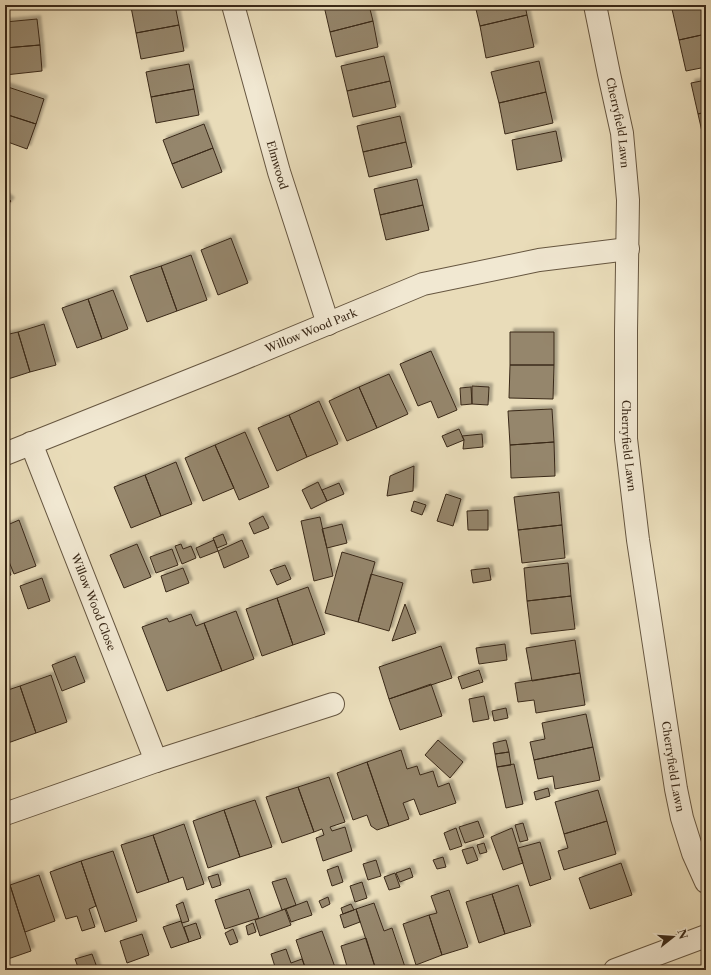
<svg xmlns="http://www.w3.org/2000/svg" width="711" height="975" font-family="'Libre Caslon Text',serif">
	<defs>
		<filter id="shadow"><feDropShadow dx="3.5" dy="-3.5" stdDeviation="1" flood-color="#0004"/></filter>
	</defs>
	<rect width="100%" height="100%" fill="#e9dcb9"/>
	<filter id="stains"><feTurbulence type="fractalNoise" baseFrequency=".005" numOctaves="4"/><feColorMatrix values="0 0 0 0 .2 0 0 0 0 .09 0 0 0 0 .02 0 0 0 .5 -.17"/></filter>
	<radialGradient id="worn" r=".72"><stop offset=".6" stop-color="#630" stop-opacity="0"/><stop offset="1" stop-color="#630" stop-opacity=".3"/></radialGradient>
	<path fill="#95866c" stroke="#3a2918" filter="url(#shadow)" d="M 5,5 L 17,5 L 5,10 Z
		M 144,5 L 175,5 L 179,25 L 136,33 L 131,7 Z
		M 328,5 L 369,5 L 373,21 L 330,32 L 324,6 Z
		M 475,5 L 525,5 L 527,15 L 480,26 Z
		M 691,5 L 706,5 L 706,34 L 679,40 L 672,9 Z
		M 527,15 L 534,47 L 486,58 L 480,26 Z
		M 37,19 L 40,45 L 5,48 L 5,22 Z
		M 373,21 L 378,47 L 336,57 L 330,32 Z
		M 179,25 L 184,51 L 141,59 L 136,33 Z
		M 706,34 L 706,67 L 686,71 L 679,40 Z
		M 40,45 L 42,71 L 5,75 L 5,48 Z
		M 384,56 L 390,81 L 347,91 L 341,66 Z
		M 539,61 L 546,92 L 499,103 L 491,72 Z
		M 189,64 L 194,89 L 151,97 L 146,72 Z
		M 706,80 L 706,112 L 698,114 L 691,83 Z
		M 390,81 L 396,107 L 353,117 L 347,91 Z
		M 5,86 L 44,99 L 36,124 L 5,114 Z
		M 194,89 L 199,115 L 156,123 L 151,97 Z
		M 546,92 L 553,123 L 505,134 L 499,103 Z
		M 706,112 L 706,145 L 705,145 L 698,114 Z
		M 5,114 L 36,124 L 27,149 L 5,141 Z
		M 400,116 L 406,142 L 363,152 L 357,126 Z
		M 204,124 L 213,148 L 172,164 L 163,140 Z
		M 556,131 L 562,161 L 517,170 L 512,140 Z
		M 406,142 L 412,167 L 369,177 L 363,152 Z
		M 213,148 L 222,172 L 182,188 L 172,164 Z
		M 417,179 L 423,205 L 380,215 L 374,189 Z
		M 5,196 L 11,201 L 5,208 Z
		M 423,205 L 429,230 L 386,240 L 380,215 Z
		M 231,238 L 248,283 L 218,295 L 201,250 Z
		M 191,255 L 207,300 L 177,311 L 161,266 Z
		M 161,266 L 177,311 L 147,322 L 130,276 Z
		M 113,290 L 128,329 L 102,339 L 88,299 Z
		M 88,299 L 102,339 L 77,348 L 62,308 Z
		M 44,324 L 56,365 L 30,372 L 18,332 Z
		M 18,332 L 30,372 L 5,380 L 5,335 Z
		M 510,332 L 554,332 L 554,365 L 510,365 Z
		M 431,351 L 457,410 L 438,418 L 431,401 L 418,406 L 400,364 Z
		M 510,365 L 554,365 L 553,399 L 509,398 Z
		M 389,374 L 408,414 L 377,428 L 359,387 Z
		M 472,386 L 489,387 L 488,405 L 472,404 Z
		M 359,387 L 377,428 L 347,441 L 329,401 Z
		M 471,387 L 472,404 L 461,405 L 460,388 Z
		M 319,401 L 338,444 L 307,457 L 289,415 Z
		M 552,409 L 554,442 L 510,445 L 508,411 Z
		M 289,415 L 307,457 L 277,471 L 258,428 Z
		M 459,429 L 464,440 L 447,447 L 442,436 Z
		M 245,432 L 269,487 L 239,500 L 215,445 Z
		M 482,434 L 483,447 L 463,449 L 464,440 L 462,436 Z
		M 554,442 L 555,476 L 511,478 L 510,445 Z
		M 215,445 L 234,488 L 203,501 L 185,458 Z
		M 176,462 L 192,504 L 161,516 L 145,475 Z
		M 414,466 L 413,491 L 387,496 L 390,476 Z
		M 145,475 L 161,516 L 131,528 L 114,487 Z
		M 318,482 L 327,501 L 311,509 L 302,490 Z
		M 339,483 L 344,494 L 327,501 L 322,490 Z
		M 559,492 L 562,525 L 518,530 L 514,497 Z
		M 446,494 L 461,499 L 453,526 L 437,521 Z
		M 414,501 L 426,505 L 422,515 L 411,511 Z
		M 488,510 L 488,530 L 468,530 L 467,511 Z
		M 263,516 L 269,528 L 254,534 L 249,523 Z
		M 320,517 L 333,576 L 314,581 L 301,521 Z
		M 19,520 L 36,566 L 14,574 L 5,552 L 5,526 Z
		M 342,524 L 347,543 L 327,548 L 322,529 Z
		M 562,525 L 565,558 L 522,563 L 518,530 Z
		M 223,534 L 227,544 L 217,548 L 213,538 Z
		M 214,540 L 218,551 L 200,558 L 196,548 Z
		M 242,540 L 249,557 L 224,568 L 218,551 Z
		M 137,544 L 151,577 L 124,588 L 110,555 Z
		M 181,544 L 183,549 L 191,546 L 196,558 L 182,564 L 175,546 Z
		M 172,549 L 178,565 L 156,573 L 150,557 Z
		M 342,552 L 375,562 L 358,622 L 325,613 Z
		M 5,559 L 11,575 L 5,577 Z
		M 568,563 L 571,596 L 527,601 L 524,568 Z
		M 285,565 L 291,579 L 277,585 L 270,570 Z
		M 183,568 L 189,583 L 166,592 L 161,576 Z
		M 489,568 L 491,580 L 473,583 L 471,570 Z
		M 371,574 L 403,583 L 389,631 L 358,622 Z
		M 42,578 L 50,601 L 28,609 L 20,586 Z
		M 308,587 L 325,634 L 293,645 L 277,598 Z
		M 571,596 L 575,629 L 531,634 L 527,601 Z
		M 277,598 L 293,645 L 262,656 L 246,609 Z
		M 405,604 L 416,633 L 392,641 Z
		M 236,611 L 254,659 L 222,671 L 204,623 Z
		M 191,614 L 196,626 L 204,623 L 222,671 L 167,691 L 142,627 L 167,618 L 169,622 Z
		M 575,640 L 580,673 L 532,681 L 526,648 Z
		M 505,644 L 507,660 L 479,664 L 476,648 Z
		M 441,646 L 452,678 L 389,699 L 379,667 Z
		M 75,656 L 85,682 L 62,691 L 52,665 Z
		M 479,670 L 483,682 L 462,689 L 458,677 Z
		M 580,673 L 585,705 L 536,713 L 534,700 L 518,702 L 515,683 Z
		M 51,675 L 67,722 L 36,733 L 20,686 Z
		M 431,684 L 442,716 L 400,730 L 389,699 Z
		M 20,686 L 36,733 L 5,744 L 5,691 Z
		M 484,696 L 489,719 L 473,722 L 469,699 Z
		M 506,708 L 508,718 L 494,721 L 492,711 Z
		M 586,714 L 593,747 L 534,760 L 530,742 L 545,739 L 542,723 Z
		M 438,740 L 463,762 L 450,778 L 425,755 Z
		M 506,740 L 509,752 L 495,754 L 493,743 Z
		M 593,747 L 600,780 L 555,789 L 553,776 L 538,779 L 534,760 Z
		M 401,750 L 407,769 L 417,766 L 420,775 L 433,771 L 438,787 L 449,783 L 456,803 L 420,815 L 414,799 L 403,803 L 409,819 L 389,826 L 367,762 Z
		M 509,752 L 511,765 L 497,767 L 495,754 Z
		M 367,762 L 389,826 L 377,830 L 371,826 L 367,815 L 353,820 L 337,773 Z
		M 514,764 L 523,804 L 506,808 L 497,767 Z
		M 329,777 L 345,822 L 330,827 L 332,831 L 345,827 L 352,851 L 323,861 L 316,838 L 324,835 L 322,829 L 314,832 L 298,787 Z
		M 298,787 L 314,832 L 282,843 L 266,797 Z
		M 548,788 L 550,796 L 536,800 L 534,792 Z
		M 598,790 L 607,821 L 564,834 L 555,802 Z
		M 255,800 L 272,847 L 240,857 L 224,810 Z
		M 224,810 L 240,857 L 208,868 L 193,821 Z
		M 478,821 L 484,837 L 465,843 L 459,827 Z
		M 607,821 L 616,854 L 564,870 L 558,851 L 568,848 L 564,834 Z
		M 523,823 L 528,840 L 520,842 L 515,825 Z
		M 184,824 L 204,884 L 187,890 L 183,877 L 169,882 L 153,835 Z
		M 456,828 L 462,846 L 450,850 L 444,833 Z
		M 512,828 L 523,863 L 503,870 L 491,837 Z
		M 153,835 L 169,882 L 137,893 L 121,845 Z
		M 540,842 L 551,879 L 530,886 L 518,848 Z
		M 484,843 L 487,852 L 480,854 L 477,845 Z
		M 473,847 L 478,860 L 467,864 L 462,850 Z
		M 113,851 L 137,921 L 105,932 L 81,861 Z
		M 443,857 L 446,867 L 437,869 L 433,860 Z
		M 376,860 L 381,876 L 368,880 L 363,864 Z
		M 81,861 L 96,906 L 89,909 L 95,927 L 82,931 L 77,916 L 66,919 L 50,872 Z
		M 621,863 L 632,895 L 590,909 L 579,878 Z
		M 338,866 L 343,882 L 332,886 L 327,870 Z
		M 410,868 L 413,877 L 400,882 L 396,873 Z
		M 395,873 L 400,887 L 389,890 L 384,877 Z
		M 218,874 L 221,885 L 212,888 L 208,877 Z
		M 39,875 L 55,921 L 25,932 L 10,885 Z
		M 286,878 L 296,905 L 282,910 L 272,882 Z
		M 362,882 L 367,898 L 355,902 L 350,886 Z
		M 10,885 L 31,951 L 5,960 L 5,886 Z
		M 518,885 L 531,926 L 505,934 L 492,894 Z
		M 249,889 L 259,918 L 225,929 L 215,900 Z
		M 449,890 L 468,947 L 442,955 L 429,915 L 437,913 L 431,896 Z
		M 492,894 L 505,934 L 479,943 L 466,902 Z
		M 328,897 L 330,904 L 322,908 L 319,901 Z
		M 307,901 L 312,915 L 291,922 L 286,909 Z
		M 183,902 L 189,921 L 182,923 L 176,905 Z
		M 374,903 L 384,931 L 392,928 L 406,970 L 376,970 L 356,909 Z
		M 351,904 L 354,910 L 343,914 L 341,908 Z
		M 285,909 L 291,925 L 260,936 L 255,920 Z
		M 356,909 L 360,922 L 344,928 L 340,915 Z
		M 429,915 L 442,955 L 416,965 L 403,924 Z
		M 181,921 L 189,942 L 171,948 L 163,927 Z
		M 196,923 L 201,938 L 189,942 L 184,927 Z
		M 253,923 L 256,932 L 248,935 L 246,926 Z
		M 233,929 L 238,942 L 230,945 L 225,933 Z
		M 322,931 L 336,970 L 306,970 L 296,940 Z
		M 142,934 L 149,955 L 127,963 L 120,941 Z
		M 366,938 L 376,970 L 348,970 L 341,946 Z
		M 286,949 L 291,963 L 302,959 L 306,970 L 276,970 L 271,954 Z
		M 92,954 L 98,970 L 79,970 L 75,959 Z"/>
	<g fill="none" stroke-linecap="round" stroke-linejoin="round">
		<g stroke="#665640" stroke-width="24">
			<g id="minor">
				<path id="s1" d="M 233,5 L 279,172 L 328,324"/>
				<path id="s2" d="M 595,5 L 609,74 L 622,133 L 628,200 L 626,331 L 626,439 L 638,540 L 676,789 L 682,818 L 693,853 L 706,882"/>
				<path id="s3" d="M 31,443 L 156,761"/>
				<path id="s4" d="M 5,454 L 233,363 L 423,284 L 539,260 L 628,249"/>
				<path d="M 5,814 L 156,761 L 333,704"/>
				<path d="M 615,970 L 706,936"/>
			</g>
		</g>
		<use href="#minor" stroke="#f1e8d2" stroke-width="22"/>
	</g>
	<g text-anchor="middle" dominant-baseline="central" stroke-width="3.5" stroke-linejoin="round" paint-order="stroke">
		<g font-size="11" fill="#3a2918" stroke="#f1e8d2">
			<text stroke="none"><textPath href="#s2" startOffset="120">Cherryfield Lawn</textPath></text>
			<text stroke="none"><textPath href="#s1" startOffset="166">Elmwood</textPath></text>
			<text stroke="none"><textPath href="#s4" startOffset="330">Willow Wood Park</textPath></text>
			<text stroke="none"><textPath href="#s2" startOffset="444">Cherryfield Lawn</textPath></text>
			<text stroke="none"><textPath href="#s3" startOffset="171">Willow Wood Close</textPath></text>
			<text stroke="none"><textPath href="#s2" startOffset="768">Cherryfield Lawn</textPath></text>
		</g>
	</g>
	<rect width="711" height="975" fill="none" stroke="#e9dcb9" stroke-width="20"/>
	<rect x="6" y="6" width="699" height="963" fill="none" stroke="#3a2918" stroke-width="2"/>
	<rect x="10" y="10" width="691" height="955" fill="none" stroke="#3a2918"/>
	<g transform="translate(673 937) rotate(73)" stroke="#f1e8d2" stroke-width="3" paint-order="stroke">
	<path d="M0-3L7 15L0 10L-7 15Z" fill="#3a2918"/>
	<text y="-6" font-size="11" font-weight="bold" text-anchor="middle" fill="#3a2918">N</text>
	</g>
	<rect width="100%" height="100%" filter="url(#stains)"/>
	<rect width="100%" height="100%" fill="url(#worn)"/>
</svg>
